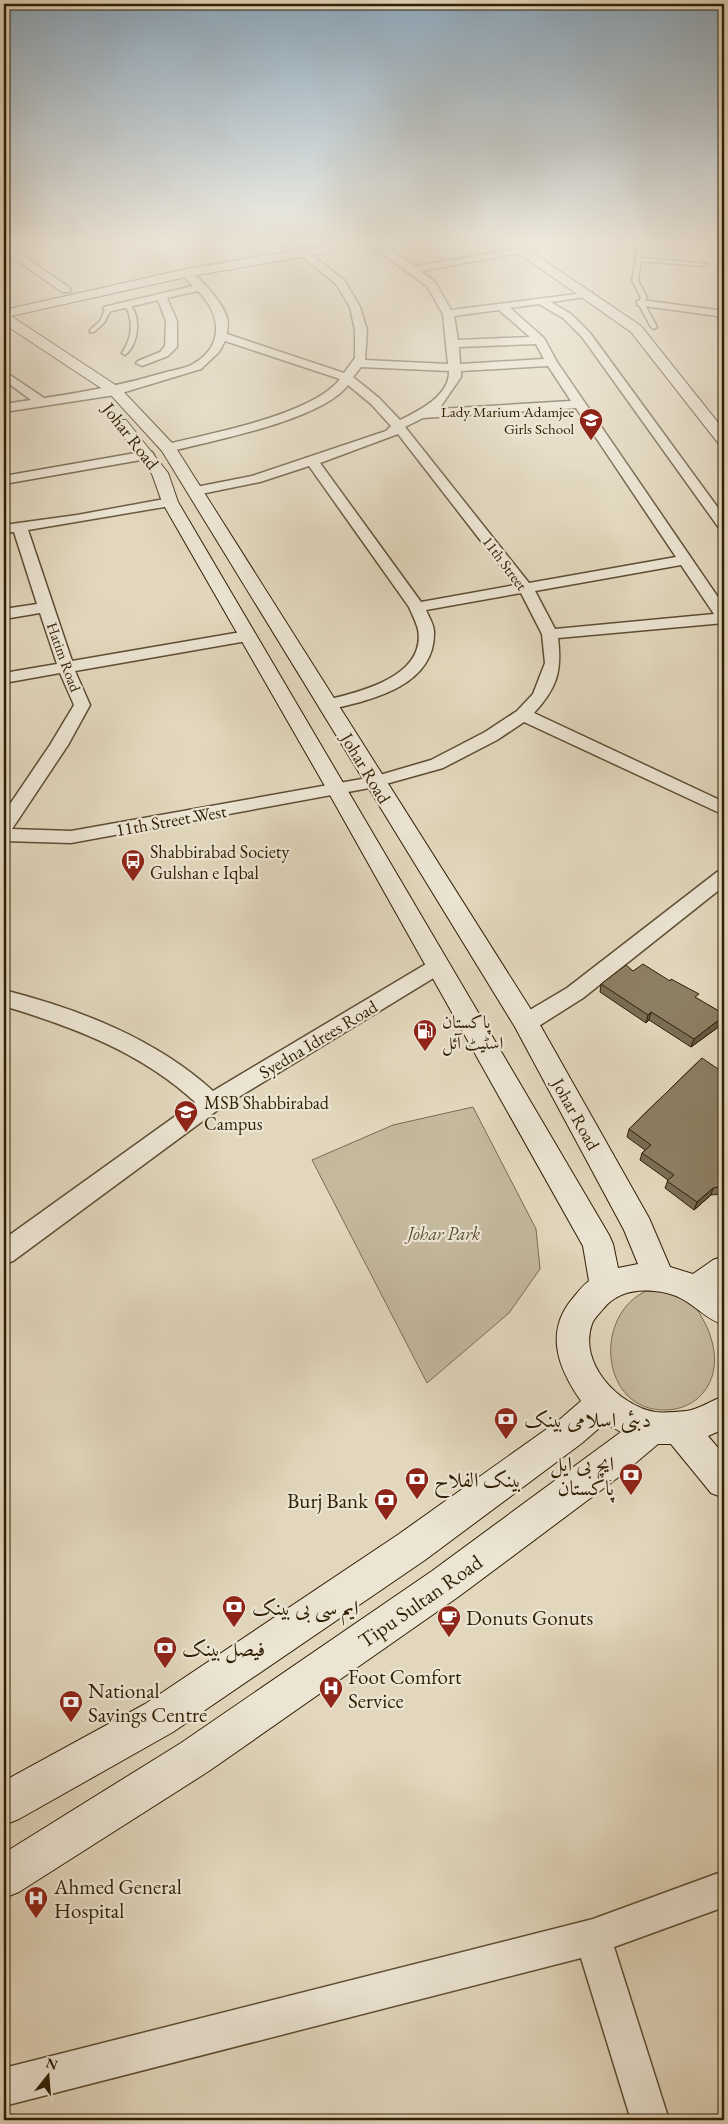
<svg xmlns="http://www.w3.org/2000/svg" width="728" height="2124" font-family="'EB Garamond',Amiri,serif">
	<rect width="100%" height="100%" fill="#e2d7bd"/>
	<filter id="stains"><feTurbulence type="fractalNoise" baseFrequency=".004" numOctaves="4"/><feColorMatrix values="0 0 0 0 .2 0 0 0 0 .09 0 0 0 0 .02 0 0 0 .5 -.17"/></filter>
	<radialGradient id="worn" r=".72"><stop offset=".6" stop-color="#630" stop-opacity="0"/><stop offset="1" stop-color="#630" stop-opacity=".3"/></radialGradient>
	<path fill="#c4b89d" stroke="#7a6c50" d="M 473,1107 L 536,1229 L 540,1269 L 509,1313 L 427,1383 L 312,1160 L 393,1125 Z
		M 666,1288 C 674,1293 686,1297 692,1303 C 714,1330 727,1373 697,1399 C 688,1406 677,1410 666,1410 C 602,1412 592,1319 644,1292 C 650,1289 659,1289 666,1288 Z"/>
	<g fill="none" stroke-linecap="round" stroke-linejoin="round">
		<g stroke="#5d4d32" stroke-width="3">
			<path id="lane" d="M 640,240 L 644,240 L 641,258 L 707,264 L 704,266 L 641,261 L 638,280 L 647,298 L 644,303 L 657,327 L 654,329 L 651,327 L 638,303 L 641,298 L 632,280 L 636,260 L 634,259 L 636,258 Z
				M 128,303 C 142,314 139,345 125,355 L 122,353 C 132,338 134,321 125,305 Z
				M 106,308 L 111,309 L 104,323 L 94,332 L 90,332 L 90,330 L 100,321 Z"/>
		</g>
		<g stroke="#5d4d32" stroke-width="3">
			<path id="street" d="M 45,240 L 80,240 L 75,243 L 13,249 L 70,288 L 70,292 L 62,292 L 4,251 L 4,244 Z
				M 267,240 L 283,240 L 298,244 L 344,280 L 360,307 L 367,330 L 365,360 L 448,364 L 443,314 L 427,286 L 363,240 L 375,240 L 415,266 L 524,248 L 524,252 L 521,253 L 421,271 L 435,282 L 451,310 L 592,292 L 592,296 L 551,302 L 571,314 L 590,333 L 724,516 L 724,529 L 719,528 L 582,337 L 563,318 L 539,304 L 510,308 L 544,338 L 557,362 L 724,606 L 724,623 L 558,638 C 562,672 557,688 534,713 L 724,802 L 724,815 L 524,722 L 497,740 L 443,768 L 375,787 L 71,843 L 4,841 L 4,813 L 50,745 L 74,705 L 60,673 L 4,683 L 4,673 L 57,664 L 40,613 L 4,619 L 4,609 L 37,604 L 14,532 L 4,533 L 4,525 L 77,515 L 170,498 L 177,502 L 170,506 L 28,530 L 72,661 L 247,631 L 255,636 L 247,641 L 75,671 L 90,705 L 68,745 L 12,829 L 71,831 L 373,777 L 431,760 L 485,732 L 517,711 L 533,694 L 545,663 L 542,634 L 521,593 L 426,610 C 429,617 434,625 434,632 C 435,687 370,700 328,710 L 322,709 L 320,705 L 322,701 C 356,693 427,678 418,629 C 416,622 412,614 409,607 L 309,466 L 260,482 L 196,495 L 189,491 L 196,487 L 252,476 L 386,431 L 391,426 L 371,404 L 348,385 C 322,420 212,441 168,452 L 162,448 L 163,445 C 208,434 313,415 340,379 L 225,341 L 219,352 L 201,369 L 115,395 L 4,412 L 4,404 L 31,400 L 4,380 L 4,371 L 44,398 C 86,392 122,385 163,373 C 172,370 185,369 193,364 C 225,346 221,314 198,291 L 167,298 L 177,321 L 177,347 L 168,356 L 142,366 L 136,363 L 138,361 L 160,352 L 165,346 L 166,321 L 158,300 L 108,312 L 103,309 L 104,307 L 193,286 L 181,273 L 186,270 C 198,273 224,305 227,318 C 229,323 227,329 227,334 L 344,373 L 355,358 L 355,330 L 350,307 L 336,284 L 292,248 ZM 499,310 L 530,337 L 458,340 L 454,316 ZM 536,344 L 544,359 L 460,364 L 459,347 ZM 548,366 L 571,401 L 439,409 L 461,377 L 461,371 ZM 361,367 L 449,371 C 450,396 418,411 400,420 L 379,398 L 353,377 ZM 576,408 L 676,557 L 529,583 L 405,427 L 423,418 ZM 398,434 L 515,585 L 421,602 L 320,463 ZM 681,565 L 714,614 L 555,629 L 535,591 Z
				M 641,300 L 724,311 L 724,317 L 637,305 L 637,301 Z
				M 147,451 L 152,452 L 154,455 L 152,458 L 4,484 L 4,476 Z
				M 724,870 L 724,886 L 583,998 L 534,1029 L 526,1031 L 518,1029 L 515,1023 L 518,1017 L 567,988 L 717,872 Z
				M 438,959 L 445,961 L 449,966 L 445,971 L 219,1109 L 13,1261 L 4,1264 L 4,1239 L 195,1102 C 141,1052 73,1027 4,1006 L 4,990 C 78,1009 155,1038 213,1091 L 431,961 Z
				M 724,1871 L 724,1907 L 614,1947 L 669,2120 L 631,2120 L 581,1958 L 4,2106 L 4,2068 L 593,1919 Z"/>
		</g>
		<g stroke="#311f03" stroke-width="2">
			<path id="secondary" d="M 357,240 L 384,240 L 378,244 L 186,277 L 11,316 L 120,388 L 174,445 L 535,1016 L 649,1218 L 670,1267 L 693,1274 L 713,1260 L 724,1256 L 724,1286 L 721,1289 L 724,1291 L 724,1325 C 697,1316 691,1294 654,1291 C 634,1289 616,1293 603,1309 C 600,1313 594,1318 592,1324 C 578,1363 618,1405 655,1412 C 664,1413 676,1412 686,1411 C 698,1410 712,1400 724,1396 L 724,1429 L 708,1436 L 724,1455 L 724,1498 L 711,1493 L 671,1444 L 658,1444 L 620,1476 L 458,1597 L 209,1771 L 19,1892 L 4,1898 L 4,1853 L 181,1743 L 432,1571 L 621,1432 L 605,1423 L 582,1443 L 425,1560 L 173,1732 L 19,1819 L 4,1825 L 4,1781 L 145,1704 L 399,1534 L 558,1421 L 581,1401 C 558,1368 544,1332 573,1298 C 578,1292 583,1285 589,1281 L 583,1246 L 326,788 L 162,502 L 152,474 L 113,423 L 116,420 L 126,420 L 168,473 L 178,502 L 609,1235 L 613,1244 L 618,1268 L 638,1264 L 624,1230 L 515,1027 L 162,451 L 110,394 L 4,324 L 4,310 L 186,269 Z
				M 500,240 L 514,240 L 641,326 L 724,430 L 724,445 L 718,443 L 631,332 Z"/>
		</g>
		<use href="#lane" fill="#ece5d4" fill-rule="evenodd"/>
		<use href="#street" fill="#ece5d4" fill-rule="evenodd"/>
		<use href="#secondary" fill="#ece5d4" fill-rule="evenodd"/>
	</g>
	<path fill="#796d56" stroke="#311f03" d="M 633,971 L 697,999 L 724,1014 L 724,1023 L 691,1047 L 649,1020 L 646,1023 L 600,992 L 601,984 Z
		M 702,1058 L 724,1191 L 721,1194 L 711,1195 L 694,1210 L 665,1188 L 668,1180 L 640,1160 L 642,1153 L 645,1150 L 627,1137 L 629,1129 Z"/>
	<path fill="#635946" stroke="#311f03" d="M 651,1012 L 649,1020 L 646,1023 L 648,1015 Z
		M 724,1016 L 724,1023 L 691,1047 L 694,1039 Z
		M 724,1186 L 724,1191 L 721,1194 L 724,1187 Z
		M 713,1188 L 711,1195 L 694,1210 L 697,1202 Z"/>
	<path fill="#8d7f64" stroke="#311f03" d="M 643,964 L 670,981 L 671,979 L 699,994 L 695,997 L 724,1014 L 724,1016 L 694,1039 L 651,1012 L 648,1015 L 601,984 L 626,965 L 633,971 Z
		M 702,1058 L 721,1071 L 724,1069 L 724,1186 L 713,1188 L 697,1202 L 667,1181 L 674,1175 L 642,1153 L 651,1145 L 629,1129 Z"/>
	<linearGradient id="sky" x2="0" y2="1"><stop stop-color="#8da9be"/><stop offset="0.45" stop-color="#f2ede1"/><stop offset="1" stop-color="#f2ede1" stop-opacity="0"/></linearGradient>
	<rect width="728" height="537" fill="url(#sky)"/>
	<defs>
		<g id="school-pin" transform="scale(1.25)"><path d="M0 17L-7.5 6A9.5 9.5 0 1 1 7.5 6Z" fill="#8f2418" stroke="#ece5d4"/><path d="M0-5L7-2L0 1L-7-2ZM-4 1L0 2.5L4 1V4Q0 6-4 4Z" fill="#fff"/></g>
		<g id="bus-pin" transform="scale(1.25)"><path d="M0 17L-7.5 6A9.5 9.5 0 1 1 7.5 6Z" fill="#8f2418" stroke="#ece5d4"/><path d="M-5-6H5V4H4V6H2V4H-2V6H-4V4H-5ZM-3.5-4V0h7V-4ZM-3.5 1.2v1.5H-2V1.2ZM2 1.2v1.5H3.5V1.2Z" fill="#fff"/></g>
		<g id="fuel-pin" transform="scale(1.25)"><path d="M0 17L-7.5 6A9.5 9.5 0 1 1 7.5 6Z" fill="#8f2418" stroke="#ece5d4"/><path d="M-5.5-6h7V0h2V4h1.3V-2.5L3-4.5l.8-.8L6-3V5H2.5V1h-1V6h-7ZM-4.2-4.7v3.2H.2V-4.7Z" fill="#fff"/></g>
		<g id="bank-pin" transform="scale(1.25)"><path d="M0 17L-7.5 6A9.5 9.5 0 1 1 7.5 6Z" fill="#8f2418" stroke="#ece5d4"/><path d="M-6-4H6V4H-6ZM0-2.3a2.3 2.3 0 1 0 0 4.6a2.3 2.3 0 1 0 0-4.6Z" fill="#fff"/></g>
		<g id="cafe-pin" transform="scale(1.25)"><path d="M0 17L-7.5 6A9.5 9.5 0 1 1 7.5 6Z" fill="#8f2418" stroke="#ece5d4"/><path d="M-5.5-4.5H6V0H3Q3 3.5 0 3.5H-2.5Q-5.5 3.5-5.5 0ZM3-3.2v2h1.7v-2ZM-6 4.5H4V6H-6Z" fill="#fff"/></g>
		<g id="hospital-pin" transform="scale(1.25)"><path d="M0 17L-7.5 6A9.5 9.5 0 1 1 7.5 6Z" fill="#8f2418" stroke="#ece5d4"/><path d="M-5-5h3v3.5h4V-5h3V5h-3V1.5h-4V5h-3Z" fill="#fff"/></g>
	</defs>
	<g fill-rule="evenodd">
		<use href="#school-pin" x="591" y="420"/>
		<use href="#bus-pin" x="133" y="861"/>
		<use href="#fuel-pin" x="425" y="1031"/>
		<use href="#school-pin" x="186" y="1112"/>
		<use href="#bank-pin" x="506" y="1419"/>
		<use href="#bank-pin" x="631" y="1475"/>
		<use href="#bank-pin" x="417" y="1479"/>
		<use href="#bank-pin" x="386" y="1500"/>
		<use href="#bank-pin" x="234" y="1607"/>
		<use href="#cafe-pin" x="449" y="1617"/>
		<use href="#bank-pin" x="165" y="1648"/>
		<use href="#hospital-pin" x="331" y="1688"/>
		<use href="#bank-pin" x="71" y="1702"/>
		<use href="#hospital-pin" x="36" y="1898"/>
	</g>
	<g text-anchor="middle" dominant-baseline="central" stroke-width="4.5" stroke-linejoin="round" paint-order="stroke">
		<g font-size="15" fill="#311f03" stroke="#ece5d4" text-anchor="end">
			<text x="574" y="411">Lady Marium Adamjee<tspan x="574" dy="17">Girls School</tspan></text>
		</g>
		<g font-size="15" fill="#311f03" stroke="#ece5d4">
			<text transform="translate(505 563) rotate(53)">11th Street</text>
			<text transform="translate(64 657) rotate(70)">Hatim Road</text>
		</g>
		<g font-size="18" fill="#311f03" stroke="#ece5d4">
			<text transform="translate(131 436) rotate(52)">Johar Road</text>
			<text transform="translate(366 768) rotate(59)">Johar Road</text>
			<text transform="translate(171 820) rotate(-10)">11th Street West</text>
			<text transform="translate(318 1039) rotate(-31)">Syedna Idrees Road</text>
			<text transform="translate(576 1114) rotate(61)">Johar Road</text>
		</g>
		<g font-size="18" fill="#311f03" stroke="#ece5d4" text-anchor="start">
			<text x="150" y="851">Shabbirabad Society<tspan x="150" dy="21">Gulshan e Iqbal</tspan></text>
			<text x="442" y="1021">پاکستان<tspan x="442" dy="21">اسٹیٹ آئل</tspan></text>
			<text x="204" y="1102">MSB Shabbirabad<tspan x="204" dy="21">Campus</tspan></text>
		</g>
		<g font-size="18" font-style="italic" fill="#5d4d31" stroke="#ece5d4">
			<text x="444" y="1233">Johar Park</text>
		</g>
		<g font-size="21" fill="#311f03" stroke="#ece5d4" text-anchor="start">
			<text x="524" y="1419">دبئی اسلامی بینک</text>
			<text x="614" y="1463" text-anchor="end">ایچ بی ایل<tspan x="614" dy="24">پاکستان</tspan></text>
			<text x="434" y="1479">بینک الفلاح</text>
			<text x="368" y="1500" text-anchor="end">Burj Bank</text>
			<text x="252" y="1607">ایم سی بی بینک</text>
			<text x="466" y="1617">Donuts Gonuts</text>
			<text x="182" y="1648">فیصل بینک</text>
			<text x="348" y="1676">Foot Comfort<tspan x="348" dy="24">Service</tspan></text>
			<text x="88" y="1690">National<tspan x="88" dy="24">Savings Centre</tspan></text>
			<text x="54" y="1886">Ahmed General<tspan x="54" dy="24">Hospital</tspan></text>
		</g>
		<g font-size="21" fill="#311f03" stroke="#ece5d4">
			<text transform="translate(420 1601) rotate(-35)">Tipu Sultan Road</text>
		</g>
	</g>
	<rect width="728" height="2124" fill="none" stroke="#e2d7bd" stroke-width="20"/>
	<rect x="5" y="5" width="718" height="2114" fill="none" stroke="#311f03" stroke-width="2.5"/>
	<rect x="10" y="10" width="708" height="2104" fill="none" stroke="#311f03"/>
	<g transform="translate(48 2076) rotate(17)" stroke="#ece5d4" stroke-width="4" paint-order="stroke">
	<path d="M0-4L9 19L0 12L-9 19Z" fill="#311f03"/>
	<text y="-8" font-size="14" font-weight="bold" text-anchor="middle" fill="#311f03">N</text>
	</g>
	<rect width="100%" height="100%" filter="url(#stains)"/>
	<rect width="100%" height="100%" fill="url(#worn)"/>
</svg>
